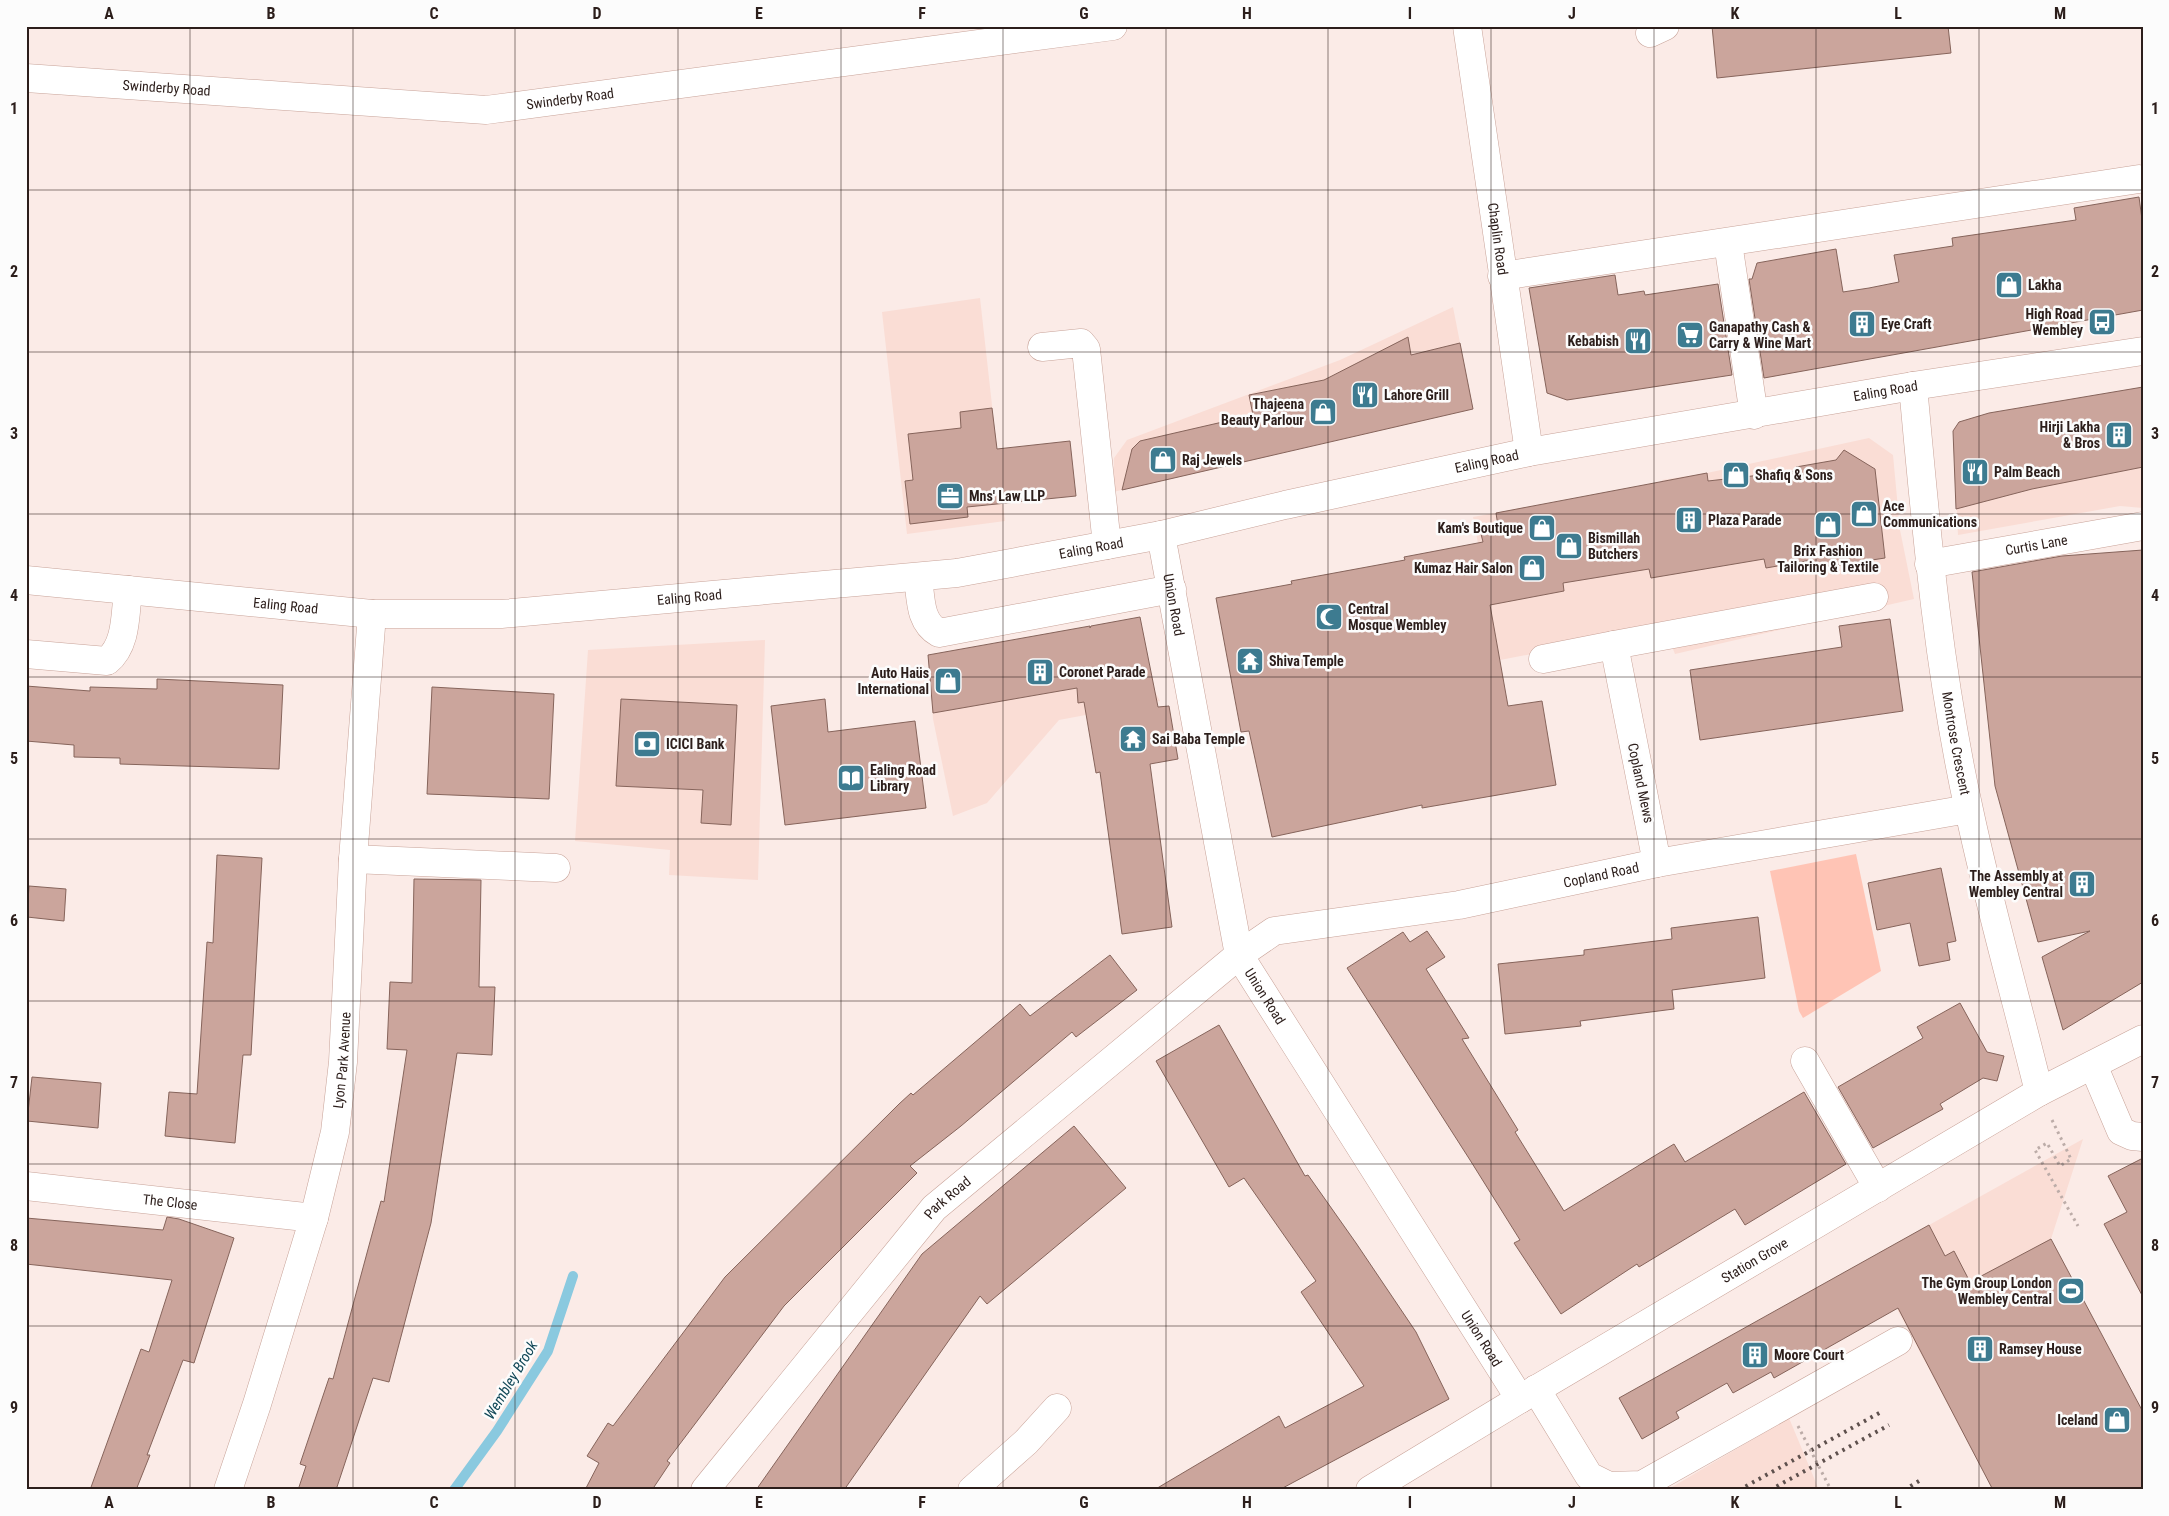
<svg xmlns="http://www.w3.org/2000/svg" width="2169" height="1516" font-family="'Roboto Condensed',sans-serif">
	<rect width="100%" height="100%" fill="#fbebe7"/>
	<path fill="#faddd5" d="M 980,298 L 1005,521 L 907,534 L 882,312 Z
		M 1453,307 L 1473,409 L 1113,492 L 1114,458 L 1127,440 L 1340,360 Z
		M 2143,387 L 2143,508 L 2120,506 L 1958,535 L 1953,431 L 1959,422 L 1988,414 Z
		M 1869,438 L 1893,455 L 1900,530 L 1914,599 L 1675,654 L 1665,629 L 1500,660 L 1473,517 L 1548,503 L 1550,512 L 1592,504 L 1590,495 L 1645,485 L 1646,492 L 1663,489 L 1662,480 L 1707,473 Z
		M 1133,619 L 1141,624 L 1154,690 L 1160,701 L 1059,720 L 987,803 L 953,816 L 933,719 L 928,655 Z
		M 765,640 L 758,880 L 669,875 L 670,850 L 575,841 L 588,650 Z
		M 2083,1139 L 2051,1239 L 1993,1490 L 1870,1258 Z
		M 1789,1418 L 1819,1490 L 1667,1490 Z"/>
	<path fill="#ffc4b5" d="M 1856,854 L 1881,971 L 1803,1018 L 1799,1011 L 1770,871 Z"/>
	<g fill="none" stroke-linecap="round" stroke-linejoin="round">
		<path stroke="#8ac9df" stroke-width="10" d="M 454,1490 L 497,1431 L 548,1351 L 573,1276"/>
	</g>
	<path fill="#cba59c" stroke="#86645b" d="M 1712,26 L 1948,26 L 1951,53 L 1717,78 Z
		M 2139,197 L 2143,227 L 2143,310 L 1764,378 L 1749,279 L 1752,279 L 1757,263 L 1836,249 L 1843,292 L 1869,288 L 1899,282 L 1894,255 L 1953,246 L 1952,238 L 2076,220 L 2074,208 Z
		M 1615,275 L 1618,295 L 1644,291 L 1645,295 L 1718,284 L 1732,375 L 1567,400 L 1547,393 L 1529,288 Z
		M 1408,337 L 1411,355 L 1460,343 L 1473,409 L 1122,490 L 1132,449 L 1140,441 L 1253,415 L 1249,395 L 1324,380 Z
		M 2143,387 L 2143,467 L 2032,489 L 1956,509 L 1953,431 L 1959,422 L 1989,413 Z
		M 992,408 L 997,449 L 1070,441 L 1076,496 L 967,507 L 968,517 L 910,524 L 905,481 L 913,480 L 908,434 L 961,428 L 960,412 Z
		M 1844,450 L 1875,469 L 1885,558 L 1813,569 L 1812,560 L 1766,568 L 1764,559 L 1651,578 L 1649,569 L 1563,583 L 1564,591 L 1490,605 L 1508,706 L 1542,701 L 1556,785 L 1422,808 L 1422,805 L 1272,837 L 1249,731 L 1241,732 L 1216,598 L 1292,584 L 1291,581 L 1405,560 L 1404,557 L 1483,542 L 1480,530 L 1498,526 L 1496,513 L 1707,473 L 1708,481 L 1796,471 L 1796,467 L 1836,460 Z
		M 2143,550 L 2143,982 L 2063,1030 L 2042,957 L 2090,931 L 2038,942 L 1995,786 L 1972,572 L 2062,556 Z
		M 1140,617 L 1158,707 L 1169,706 L 1178,759 L 1150,764 L 1172,927 L 1122,934 L 1100,772 L 1096,773 L 1084,702 L 1078,703 L 1077,688 L 933,713 L 928,655 L 1090,626 L 1090,628 L 1091,626 Z
		M 1890,619 L 1903,711 L 1700,740 L 1690,670 L 1842,647 L 1839,626 Z
		M 157,679 L 283,685 L 279,769 L 120,764 L 120,758 L 74,757 L 74,745 L 26,741 L 26,686 L 90,691 L 90,687 L 157,689 Z
		M 432,687 L 554,694 L 549,799 L 427,794 Z
		M 621,699 L 737,705 L 731,825 L 701,823 L 703,790 L 616,786 Z
		M 825,699 L 828,732 L 915,721 L 926,808 L 785,825 L 771,706 Z
		M 217,855 L 262,858 L 251,1055 L 243,1055 L 235,1143 L 165,1136 L 169,1092 L 197,1094 L 207,942 L 213,943 Z
		M 1941,868 L 1956,941 L 1947,943 L 1950,960 L 1919,966 L 1910,923 L 1877,930 L 1868,883 Z
		M 414,879 L 481,880 L 479,987 L 495,987 L 492,1055 L 457,1053 L 431,1223 L 389,1382 L 373,1378 L 336,1490 L 298,1490 L 306,1466 L 300,1464 L 329,1378 L 333,1379 L 381,1201 L 384,1202 L 407,1050 L 387,1049 L 390,982 L 412,983 Z
		M 29,886 L 66,889 L 64,921 L 27,917 Z
		M 1758,917 L 1765,978 L 1672,990 L 1674,1009 L 1580,1021 L 1581,1026 L 1505,1034 L 1498,964 L 1584,955 L 1584,950 L 1672,939 L 1671,928 Z
		M 1427,931 L 1445,957 L 1426,969 L 1469,1038 L 1462,1039 L 1518,1130 L 1515,1132 L 1564,1211 L 1674,1144 L 1685,1162 L 1804,1092 L 1846,1164 L 1745,1225 L 1735,1209 L 1639,1267 L 1637,1264 L 1561,1314 L 1514,1243 L 1520,1240 L 1470,1160 L 1347,968 L 1403,932 L 1410,942 Z
		M 1110,955 L 1137,990 L 1076,1037 L 1072,1032 L 961,1126 L 910,1166 L 917,1173 L 784,1306 L 667,1461 L 670,1463 L 652,1490 L 585,1490 L 599,1463 L 587,1456 L 608,1423 L 613,1426 L 725,1277 L 899,1104 L 911,1093 L 913,1095 L 1020,1004 L 1030,1016 Z
		M 1960,1003 L 1987,1052 L 2004,1056 L 1997,1081 L 1983,1078 L 1940,1104 L 1943,1109 L 1873,1148 L 1838,1087 L 1923,1038 L 1917,1027 Z
		M 1219,1025 L 1305,1176 L 1308,1175 L 1356,1243 L 1416,1332 L 1449,1399 L 1279,1490 L 1154,1490 L 1279,1416 L 1285,1428 L 1364,1386 L 1301,1292 L 1316,1281 L 1244,1178 L 1229,1187 L 1156,1061 Z
		M 32,1077 L 101,1083 L 98,1128 L 27,1121 Z
		M 1074,1126 L 1126,1188 L 987,1304 L 980,1296 L 844,1490 L 756,1490 L 922,1254 Z
		M 2143,1158 L 2143,1297 L 2104,1224 L 2127,1212 L 2108,1176 Z
		M 167,1217 L 179,1219 L 234,1238 L 194,1363 L 183,1360 L 147,1455 L 150,1455 L 136,1490 L 90,1490 L 141,1349 L 149,1352 L 172,1280 L 26,1264 L 26,1218 L 163,1230 Z
		M 1929,1225 L 1945,1256 L 1954,1251 L 1970,1282 L 2051,1239 L 2143,1412 L 2143,1490 L 1993,1490 L 1898,1308 L 1774,1378 L 1771,1372 L 1733,1393 L 1727,1383 L 1676,1412 L 1679,1418 L 1642,1439 L 1619,1398 Z"/>
	<g fill="none" stroke-linecap="round" stroke-linejoin="round">
		<g stroke="#c8a399" stroke-width="29">
			<g id="minor">
				<path id="s1" d="M 1467,26 L 1529,452"/>
				<path d="M 1650,33 L 1665,26"/>
				<path id="s2" d="M 26,78 L 486,110 L 1113,26"/>
				<path d="M 1728,243 L 1754,415"/>
				<path d="M 1502,276 L 2139,179"/>
				<path d="M 1042,347 L 1081,343 L 1086,349 L 1107,545"/>
				<path id="s3" d="M 1913,386 C 1926,528 1938,670 1969,810 C 1989,904 2016,998 2039,1092"/>
				<path id="s4" d="M 1161,535 L 1239,955 L 1520,1399"/>
				<path id="s5" d="M 1929,564 L 2143,526"/>
				<path d="M 918,577 C 921,598 919,622 939,633 L 1172,589"/>
				<path d="M 26,654 L 107,661 C 127,645 125,614 128,590"/>
				<path d="M 1543,659 L 1614,645"/>
				<path d="M 353,859 L 556,868"/>
				<path d="M 1657,863 L 1614,645 L 1874,597"/>
				<path d="M 1805,1061 L 1878,1188"/>
				<path d="M 2093,1065 L 2121,1131 L 2132,1136 L 2143,1137"/>
				<path id="s6" d="M 26,1186 L 314,1218"/>
				<path d="M 1536,1389 L 1589,1476 L 1609,1486 L 1642,1485 L 1898,1341"/>
				<path id="s7" d="M 228,1490 L 257,1404 L 314,1218 L 335,1132 L 343,1062 L 353,859 L 372,614"/>
				<path id="s8" d="M 705,1490 L 934,1208 L 1239,955 L 1274,931 L 1459,905 L 1657,863 L 1968,809"/>
				<path d="M 972,1490 L 1026,1442 L 1057,1408"/>
				<path id="s9" d="M 1370,1490 L 1520,1399 L 2039,1092 L 2143,1039"/>
			</g>
		</g>
		<g stroke="#c8a399" stroke-width="29">
			<g id="major">
				<path id="s10" d="M 26,580 L 372,614 L 501,614 L 957,573 L 1161,535 L 1285,505 L 1529,452 L 1913,386 L 2143,351"/>
			</g>
		</g>
		<path stroke="#bcaca8" stroke-width="3" stroke-dasharray="2.5 4" stroke-linecap="butt" d="M 2052,1120 L 2071,1159 L 2060,1166 L 2047,1143 L 2035,1150 L 2078,1226"/>
		<use href="#minor" stroke="#fff" stroke-width="28"/>
		<use href="#major" stroke="#fff" stroke-width="28"/>
		<path stroke="#5e504d" stroke-width="4" stroke-dasharray="2.5 5" stroke-linecap="butt" d="M 1739,1490 L 1881,1412
			M 1770,1490 L 1889,1425
			M 1904,1490 L 1919,1481"/>
		<path stroke="#bcaca8" stroke-width="3" stroke-dasharray="2.5 4" stroke-linecap="butt" d="M 1798,1426 L 1831,1490"/>
	</g>
	<path fill="none" stroke="#2c1e1b" stroke-width="1" stroke-opacity="0.55" d="M 190,26 L 190,1490M 353,26 L 353,1490M 515,26 L 515,1490M 678,26 L 678,1490M 841,26 L 841,1490M 1003,26 L 1003,1490M 1166,26 L 1166,1490M 1328,26 L 1328,1490M 1491,26 L 1491,1490M 1654,26 L 1654,1490M 1816,26 L 1816,1490M 1979,26 L 1979,1490M 26,190 L 2143,190M 26,352 L 2143,352M 26,514 L 2143,514M 26,677 L 2143,677M 26,839 L 2143,839M 26,1001 L 2143,1001M 26,1164 L 2143,1164M 26,1326 L 2143,1326"/>
	<defs>
		<g id="shop-square" transform="scale(1.4375)"><rect x="-9" y="-9" width="18" height="18" rx="4" fill="#3d7b90" stroke="#fcfcfc"/><path d="M-5-2.5h2.3a2.7 3.5 0 0 1 5.4 0H5L5.5 6h-11ZM-1.5-2.5h3a1.5 2.3 0 0 0-3 0Z" fill="#fff"/></g>
		<g id="bus-square" transform="scale(1.4375)"><rect x="-9" y="-9" width="18" height="18" rx="4" fill="#3d7b90" stroke="#fcfcfc"/><path d="M-5-6H5V4H4V6H2V4H-2V6H-4V4H-5ZM-3.5-4V0h7V-4ZM-3.5 1.2v1.5H-2V1.2ZM2 1.2v1.5H3.5V1.2Z" fill="#fff"/></g>
		<g id="building-square" transform="scale(1.4375)"><rect x="-9" y="-9" width="18" height="18" rx="4" fill="#3d7b90" stroke="#fcfcfc"/><path d="M-4-6H4V6H1V3H-1V6H-4ZM-2.5-4.3h1.7v1.8h-1.7ZM.8-4.3h1.7v1.8H.8ZM-2.5-1h1.7V.8h-1.7ZM.8-1h1.7V.8H.8Z" fill="#fff"/></g>
		<g id="supermarket-square" transform="scale(1.4375)"><rect x="-9" y="-9" width="18" height="18" rx="4" fill="#3d7b90" stroke="#fcfcfc"/><path d="M-6-5.5h2.5l.6 2H6L4.5 2H-2.5L-4.4-4H-6ZM-1.5 3.2a1.3 1.3 0 1 0 .1 0ZM3 3.2a1.3 1.3 0 1 0 .1 0Z" fill="#fff"/></g>
		<g id="restaurant-square" transform="scale(1.4375)"><rect x="-9" y="-9" width="18" height="18" rx="4" fill="#3d7b90" stroke="#fcfcfc"/><path d="M-5-6h1v4h1v-4h1v4h1v-4h1v5L-1.5 .5V6h-2V.5L-5-1ZM5-6V6H3V1.5H1.5Q1.5-4 5-6Z" fill="#fff"/></g>
		<g id="office-square" transform="scale(1.4375)"><rect x="-9" y="-9" width="18" height="18" rx="4" fill="#3d7b90" stroke="#fcfcfc"/><path d="M-6-3h4V-5.5h4V-3h4V5H-6ZM-1-4.5V-3h2v-1.5ZM-6 0V1H6V0Z" fill="#fff"/></g>
		<g id="mosque-square" transform="scale(1.4375)"><rect x="-9" y="-9" width="18" height="18" rx="4" fill="#3d7b90" stroke="#fcfcfc"/><path d="M3.5-4.9A6 6 0 1 0 3.5 4.9A5 5 0 1 1 3.5-4.9Z" fill="#fff"/></g>
		<g id="temple-square" transform="scale(1.4375)"><rect x="-9" y="-9" width="18" height="18" rx="4" fill="#3d7b90" stroke="#fcfcfc"/><path d="M0-6L5-2H3V0L6.5 2.5H4V6H1.5V3h-3V6H-4V2.5H-6.5L-3 0V-2H-5Z" fill="#fff"/></g>
		<g id="bank-square" transform="scale(1.4375)"><rect x="-9" y="-9" width="18" height="18" rx="4" fill="#3d7b90" stroke="#fcfcfc"/><path d="M-6-4H6V4H-6ZM0-2.3a2.3 2.3 0 1 0 0 4.6a2.3 2.3 0 1 0 0-4.6Z" fill="#fff"/></g>
		<g id="library-square" transform="scale(1.4375)"><rect x="-9" y="-9" width="18" height="18" rx="4" fill="#3d7b90" stroke="#fcfcfc"/><path d="M-6-4Q-3-5.5-.7-3.5V5Q-3 3-6 4ZM6-4Q3-5.5 .7-3.5V5Q3 3 6 4Z" fill="#fff"/></g>
		<g id="stadium-square" transform="scale(1.4375)"><rect x="-9" y="-9" width="18" height="18" rx="4" fill="#3d7b90" stroke="#fcfcfc"/><path d="M0-5a6.5 5 0 1 0 0 10a6.5 5 0 1 0 0-10ZM-3.5-1.8h7v3.6h-7Z" fill="#fff"/></g>
	</defs>
	<g fill-rule="evenodd">
		<use href="#shop-square" x="2009" y="285"/>
		<use href="#bus-square" x="2102" y="322"/>
		<use href="#building-square" x="1862" y="324"/>
		<use href="#supermarket-square" x="1690" y="335"/>
		<use href="#restaurant-square" x="1638" y="341"/>
		<use href="#restaurant-square" x="1365" y="395"/>
		<use href="#shop-square" x="1323" y="412"/>
		<use href="#building-square" x="2119" y="435"/>
		<use href="#shop-square" x="1163" y="460"/>
		<use href="#restaurant-square" x="1975" y="472"/>
		<use href="#shop-square" x="1736" y="475"/>
		<use href="#office-square" x="950" y="496"/>
		<use href="#shop-square" x="1864" y="514"/>
		<use href="#building-square" x="1689" y="520"/>
		<use href="#shop-square" x="1828" y="525"/>
		<use href="#shop-square" x="1542" y="528"/>
		<use href="#shop-square" x="1569" y="546"/>
		<use href="#shop-square" x="1532" y="568"/>
		<use href="#mosque-square" x="1329" y="617"/>
		<use href="#temple-square" x="1250" y="661"/>
		<use href="#building-square" x="1040" y="672"/>
		<use href="#shop-square" x="948" y="681"/>
		<use href="#temple-square" x="1133" y="739"/>
		<use href="#bank-square" x="647" y="744"/>
		<use href="#library-square" x="851" y="778"/>
		<use href="#building-square" x="2082" y="884"/>
		<use href="#stadium-square" x="2071" y="1291"/>
		<use href="#building-square" x="1980" y="1349"/>
		<use href="#building-square" x="1755" y="1355"/>
		<use href="#shop-square" x="2117" y="1420"/>
	</g>
	<g text-anchor="middle" dominant-baseline="central" stroke-width="5" stroke-linejoin="round" paint-order="stroke">
		<g font-size="14" fill="#2c1e1b" stroke="#fcfcfc">
			<text stroke="none"><textPath href="#s2" startOffset="141">Swinderby Road</textPath></text>
			<text stroke="none"><textPath href="#s2" startOffset="546">Swinderby Road</textPath></text>
			<text stroke="none"><textPath href="#s1" startOffset="215">Chaplin Road</textPath></text>
			<text stroke="none"><textPath href="#s10" startOffset="1881">Ealing Road</textPath></text>
			<text stroke="none"><textPath href="#s10" startOffset="1476">Ealing Road</textPath></text>
			<text stroke="none"><textPath href="#s5" startOffset="109">Curtis Lane</textPath></text>
			<text stroke="none"><textPath href="#s10" startOffset="1071">Ealing Road</textPath></text>
			<text stroke="none"><textPath href="#s10" startOffset="666">Ealing Road</textPath></text>
			<text stroke="none"><textPath href="#s4" startOffset="71">Union Road</textPath></text>
			<text stroke="none"><textPath href="#s10" startOffset="261">Ealing Road</textPath></text>
			<text stroke="none"><textPath href="#s3" startOffset="360">Montrose Crescent</textPath></text>
			<text transform="translate(1641 783) rotate(78)">Copland Mews</text>
			<text stroke="none"><textPath href="#s8" startOffset="1134">Copland Road</textPath></text>
			<text stroke="none"><textPath href="#s4" startOffset="476">Union Road</textPath></text>
			<text stroke="none"><textPath href="#s7" startOffset="446">Lyon Park Avenue</textPath></text>
			<text stroke="none"><textPath href="#s8" startOffset="380">Park Road</textPath></text>
			<text stroke="none"><textPath href="#s6" startOffset="145">The Close</textPath></text>
			<text stroke="none"><textPath href="#s9" startOffset="448">Station Grove</textPath></text>
			<text stroke="none"><textPath href="#s4" startOffset="881">Union Road</textPath></text>
		</g>
		<g font-size="14" font-weight="bold" fill="#2c1e1b" stroke="#fcfcfc" text-anchor="start">
			<text x="2028" y="285">Lakha</text>
			<text x="2083" y="314" text-anchor="end">High Road<tspan x="2083" dy="16">Wembley</tspan></text>
			<text x="1881" y="324">Eye Craft</text>
			<text x="1709" y="327">Ganapathy Cash &amp;<tspan x="1709" dy="16">Carry &amp; Wine Mart</tspan></text>
			<text x="1619" y="341" text-anchor="end">Kebabish</text>
			<text x="1384" y="395">Lahore Grill</text>
			<text x="1304" y="404" text-anchor="end">Thajeena<tspan x="1304" dy="16">Beauty Parlour</tspan></text>
			<text x="2100" y="427" text-anchor="end">Hirji Lakha<tspan x="2100" dy="16">&amp; Bros</tspan></text>
			<text x="1182" y="460">Raj Jewels</text>
			<text x="1994" y="472">Palm Beach</text>
			<text x="1755" y="475">Shafiq &amp; Sons</text>
			<text x="969" y="496">Mns' Law LLP</text>
			<text x="1883" y="506">Ace<tspan x="1883" dy="16">Communications</tspan></text>
			<text x="1708" y="520">Plaza Parade</text>
			<text x="1523" y="528" text-anchor="end">Kam's Boutique</text>
			<text x="1588" y="538">Bismillah<tspan x="1588" dy="16">Butchers</tspan></text>
			<text x="1828" y="551" text-anchor="middle">Brix Fashion<tspan x="1828" dy="16">Tailoring &amp; Textile</tspan></text>
			<text x="1513" y="568" text-anchor="end">Kumaz Hair Salon</text>
			<text x="1348" y="609">Central<tspan x="1348" dy="16">Mosque Wembley</tspan></text>
			<text x="1269" y="661">Shiva Temple</text>
			<text x="1059" y="672">Coronet Parade</text>
			<text x="929" y="673" text-anchor="end">Auto Haüs<tspan x="929" dy="16">International</tspan></text>
			<text x="1152" y="739">Sai Baba Temple</text>
			<text x="666" y="744">ICICI Bank</text>
			<text x="870" y="770">Ealing Road<tspan x="870" dy="16">Library</tspan></text>
			<text x="2063" y="876" text-anchor="end">The Assembly at<tspan x="2063" dy="16">Wembley Central</tspan></text>
			<text x="2052" y="1283" text-anchor="end">The Gym Group London<tspan x="2052" dy="16">Wembley Central</tspan></text>
			<text x="1999" y="1349">Ramsey House</text>
			<text x="1774" y="1355">Moore Court</text>
			<text x="2098" y="1420" text-anchor="end">Iceland</text>
		</g>
		<g font-size="15" font-style="italic" fill="#124858" stroke="#fcfcfc">
			<text transform="translate(511 1380) rotate(-59)">Wembley Brook</text>
		</g>
	</g>
	<rect width="2169" height="1516" fill="none" stroke="#fcfcfc" stroke-width="55"/>
	<rect x="28" y="28" width="2114" height="1460" fill="none" stroke="#2c1e1b" stroke-width="2"/>
	<g font-size="16" text-anchor="middle" font-weight="bold" fill="#2c1e1b">
		<text x="109" y="19">A</text>
		<text x="271" y="19">B</text>
		<text x="434" y="19">C</text>
		<text x="597" y="19">D</text>
		<text x="759" y="19">E</text>
		<text x="922" y="19">F</text>
		<text x="1084" y="19">G</text>
		<text x="1247" y="19">H</text>
		<text x="1410" y="19">I</text>
		<text x="1572" y="19">J</text>
		<text x="1735" y="19">K</text>
		<text x="1898" y="19">L</text>
		<text x="2060" y="19">M</text>
		<text x="14" y="114">1</text>
		<text x="2155" y="114">1</text>
		<text x="14" y="277">2</text>
		<text x="2155" y="277">2</text>
		<text x="14" y="439">3</text>
		<text x="2155" y="439">3</text>
		<text x="14" y="601">4</text>
		<text x="2155" y="601">4</text>
		<text x="14" y="764">5</text>
		<text x="2155" y="764">5</text>
		<text x="14" y="926">6</text>
		<text x="2155" y="926">6</text>
		<text x="14" y="1088">7</text>
		<text x="2155" y="1088">7</text>
		<text x="14" y="1251">8</text>
		<text x="2155" y="1251">8</text>
		<text x="14" y="1413">9</text>
		<text x="2155" y="1413">9</text>
		<text x="109" y="1508">A</text>
		<text x="271" y="1508">B</text>
		<text x="434" y="1508">C</text>
		<text x="597" y="1508">D</text>
		<text x="759" y="1508">E</text>
		<text x="922" y="1508">F</text>
		<text x="1084" y="1508">G</text>
		<text x="1247" y="1508">H</text>
		<text x="1410" y="1508">I</text>
		<text x="1572" y="1508">J</text>
		<text x="1735" y="1508">K</text>
		<text x="1898" y="1508">L</text>
		<text x="2060" y="1508">M</text>
	</g>
</svg>
